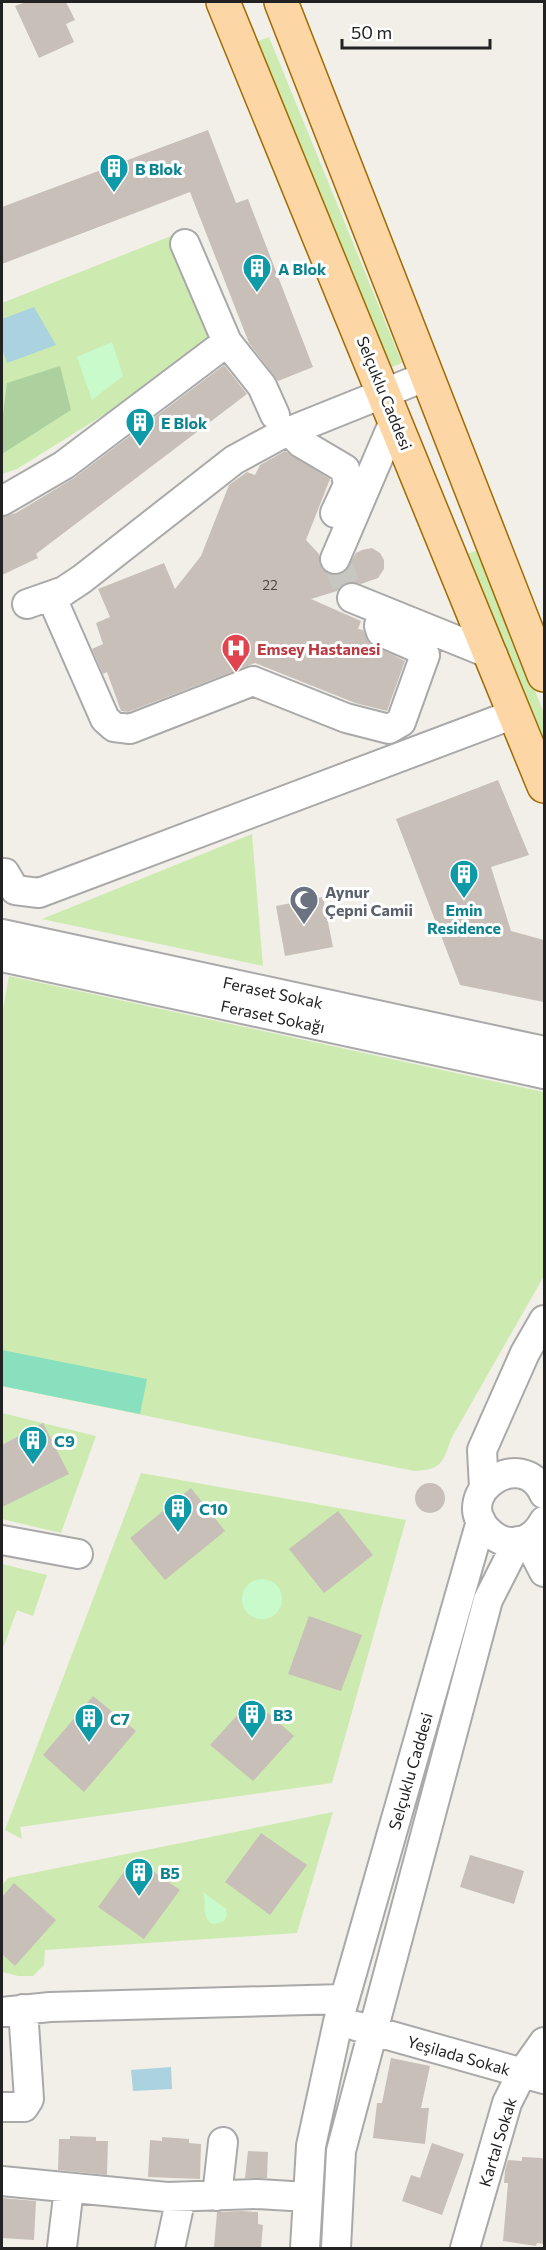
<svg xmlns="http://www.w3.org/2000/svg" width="546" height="2250" font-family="Commissioner,sans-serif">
	<rect width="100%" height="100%" fill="#f2efe9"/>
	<path fill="#cdebb0" d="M 269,37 L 402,363 L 387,369 L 253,43 Z
		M 176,234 L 217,344 L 17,469 L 2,474 L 2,303 Z
		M 478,550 L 544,713 L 544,753 L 464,555 Z
		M 252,834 L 263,966 L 42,919 Z
		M 9,976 L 544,1092 L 544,1276 L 451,1439 C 443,1463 441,1470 414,1471 L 2,1386 L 2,1014 Z
		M 2,1413 L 96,1436 L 61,1533 L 2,1519 Z
		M 141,1473 L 406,1520 L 332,1783 L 20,1827 L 22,1839 L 5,1830 Z
		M 2,1564 L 47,1575 L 33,1616 L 17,1610 L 2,1651 Z
		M 333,1812 L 297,1933 L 45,1950 L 44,1965 L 33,1976 L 18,1976 L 2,1972 L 2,1885 L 8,1878 Z"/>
	<path fill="#add19e" d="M 60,366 L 71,410 L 2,454 L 2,422 L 7,383 Z"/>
	<path fill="#c8facc" d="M 112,342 L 123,376 L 92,400 L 77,357 Z
		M242 1599a20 20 0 1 1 40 0a20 20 0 1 1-40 0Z
		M 203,1892 L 226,1909 L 227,1916 L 223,1922 L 212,1924 C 201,1916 207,1904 203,1892 Z"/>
	<path fill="#88e0be" d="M 2,1350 L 147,1379 L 140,1414 L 2,1386 Z"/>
	<path fill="#aad3df" d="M 34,307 L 56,345 L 7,363 L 2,348 L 2,319 Z
		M 171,2067 L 172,2089 L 133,2091 L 131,2070 Z"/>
	<path fill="#c7bfb8" d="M 26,2 L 66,2 L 75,20 L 66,24 L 74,42 L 39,58 L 15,6 Z
		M 208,130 L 236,203 L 248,199 L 313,367 L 278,381 L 249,343 L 190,192 L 2,264 L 2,207 Z
		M 224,365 L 247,394 L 36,554 L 38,558 L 2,575 L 2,517 L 16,513 L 74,478 Z
		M 285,451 L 330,479 L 306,540 L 319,554 L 322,569 L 329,574 L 344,573 L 356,553 L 362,550 L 372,548 L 380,553 L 384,560 L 384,569 L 378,578 L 361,584 L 349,582 L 337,591 L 311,599 L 361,621 L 358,629 L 363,630 L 369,643 L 405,661 L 387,711 L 355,703 L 255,663 L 128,712 L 121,711 L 107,672 L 103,674 L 92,649 L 103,644 L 96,623 L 110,617 L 98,589 L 164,563 L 175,589 L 201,556 L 229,485 L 247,472 L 255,475 L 260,465 Z
		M 498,780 L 529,855 L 491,867 L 511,931 L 544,940 L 544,1002 L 460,985 L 396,819 Z
		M 323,897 L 333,947 L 285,956 L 276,906 Z
		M 43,1423 L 69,1474 L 2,1507 L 2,1445 Z
		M415 1498a15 15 0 1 1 30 0a15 15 0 1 1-30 0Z
		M 191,1488 L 225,1531 L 165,1580 L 130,1538 Z
		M 338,1511 L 373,1555 L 324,1593 L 289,1549 Z
		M 309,1616 L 362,1635 L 341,1691 L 288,1674 Z
		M 93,1696 L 136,1731 L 84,1792 L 43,1755 Z
		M 252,1699 L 294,1736 L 253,1781 L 210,1745 Z
		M 261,1833 L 307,1865 L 270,1915 L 225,1882 Z
		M 470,1855 L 524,1871 L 514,1904 L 460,1887 Z
		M 134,1858 L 180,1890 L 144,1939 L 98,1907 Z
		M 14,1883 L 56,1920 L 15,1966 L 2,1954 L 2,1897 Z
		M 391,2058 L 430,2066 L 421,2108 L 429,2108 L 425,2144 L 373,2138 L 377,2103 L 382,2103 Z
		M 70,2136 L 96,2137 L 96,2141 L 108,2141 L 107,2175 L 58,2170 L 59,2139 L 70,2139 Z
		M 162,2137 L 189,2139 L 189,2143 L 201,2144 L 200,2179 L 148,2177 L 150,2140 L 162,2141 Z
		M 432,2143 L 464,2154 L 442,2215 L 402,2201 L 411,2175 L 420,2178 Z
		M 248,2151 L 268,2152 L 267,2178 L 245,2178 Z
		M 522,2157 L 542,2158 L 544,2161 L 544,2244 L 537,2243 L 536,2246 L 503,2241 L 508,2183 L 504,2183 L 505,2170 L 508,2160 L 522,2161 Z
		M 2,2198 L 36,2201 L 34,2240 L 2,2238 Z
		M 242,2211 L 258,2212 L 258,2224 L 263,2225 L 261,2248 L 214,2248 L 217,2212 Z"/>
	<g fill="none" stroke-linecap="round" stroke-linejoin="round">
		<path stroke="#c8c6c1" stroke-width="28" stroke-dasharray="28 14" stroke-linecap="butt" d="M 335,559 L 352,598"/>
		<g stroke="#a9a9a9" stroke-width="32">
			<path id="minor" d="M 185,244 L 227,342 L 262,386 L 275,415
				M 289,431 L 301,443 L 345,469 L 348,485 L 335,513
				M 2,501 L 64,465 L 227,342
				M 335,559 L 395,419
				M 51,596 L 105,719 L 114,727 L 130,729 L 253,681 L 346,718 L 389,729 L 401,722 L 425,655 L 420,649 L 381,632 L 379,626 L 382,611
				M 352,598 L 493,655
				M 27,604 L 64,591 L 82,579 L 234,460 L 280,435 L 427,376
				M 2,873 L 5,873 L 15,890 L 39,893 L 514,714
				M 2,934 L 544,1051
				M 2,957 L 544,1074
				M 484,1488 L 482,1450 L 525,1353 L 544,1320
				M 544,1494 C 523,1445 451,1493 487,1530 C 494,1537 502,1542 511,1542 C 526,1543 537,1534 544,1521
				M 527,1539 L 544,1572
				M 2,1540 L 78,1554
				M 2,2012 L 50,2007 L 343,1999
				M 356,2026 L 544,2079
				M 2,2107 L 24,2107 L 29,2099 L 23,2009
				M 2,2181 L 167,2197 L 258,2194 L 308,2197
				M 217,2196 L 223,2142
				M 62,2247 L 69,2188
				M 170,2248 L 181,2197
				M 305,2248 L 311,2146 L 338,2022 L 481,1521
				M 336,2248 L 341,2151 L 488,1600 L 518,1541
				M 465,2248 L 507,2103 L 522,2073 L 544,2042"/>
		</g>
		<g stroke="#a06b00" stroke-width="36">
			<path id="major" d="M 223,2 L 544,786
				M 281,2 L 544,675"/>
		</g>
		<use href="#minor" stroke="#fff" stroke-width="28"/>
		<use href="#major" stroke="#fcd6a4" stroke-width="33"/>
	</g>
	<defs>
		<g id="building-pin" transform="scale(1.5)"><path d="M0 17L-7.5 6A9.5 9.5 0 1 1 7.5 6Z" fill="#0f9aa8" stroke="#fff"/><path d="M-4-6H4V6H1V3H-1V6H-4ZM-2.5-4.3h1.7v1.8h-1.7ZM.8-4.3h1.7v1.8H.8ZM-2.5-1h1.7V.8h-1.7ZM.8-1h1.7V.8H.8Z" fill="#fff"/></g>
		<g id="hospital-pin" transform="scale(1.5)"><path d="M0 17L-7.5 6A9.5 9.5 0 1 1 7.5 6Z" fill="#e0444e" stroke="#fff"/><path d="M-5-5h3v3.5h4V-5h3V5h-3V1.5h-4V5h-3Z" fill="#fff"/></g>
		<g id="mosque-pin" transform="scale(1.5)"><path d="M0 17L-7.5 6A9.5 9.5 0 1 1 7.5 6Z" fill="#6b7280" stroke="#fff"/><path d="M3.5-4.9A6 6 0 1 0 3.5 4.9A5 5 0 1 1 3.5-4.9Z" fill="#fff"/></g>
	</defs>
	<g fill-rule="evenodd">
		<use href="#building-pin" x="114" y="168"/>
		<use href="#building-pin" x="257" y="268"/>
		<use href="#building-pin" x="140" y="422"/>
		<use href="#hospital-pin" x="236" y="648"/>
		<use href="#building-pin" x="464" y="874"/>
		<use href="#mosque-pin" x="304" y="900"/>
		<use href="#building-pin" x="33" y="1440"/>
		<use href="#building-pin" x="178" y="1508"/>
		<use href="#building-pin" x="252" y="1714"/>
		<use href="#building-pin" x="89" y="1718"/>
		<use href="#building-pin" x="139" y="1872"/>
	</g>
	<g text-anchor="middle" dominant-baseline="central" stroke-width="6" stroke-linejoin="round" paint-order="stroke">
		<g font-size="14" fill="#4b4948">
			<text x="270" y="584">22</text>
		</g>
		<g font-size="16" font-weight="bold" fill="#0d838f" stroke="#fff" text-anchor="start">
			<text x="135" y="168">B Blok</text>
			<text x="278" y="268">A Blok</text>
			<text x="161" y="422">E Blok</text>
			<text x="464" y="909" text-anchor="middle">Emin<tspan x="464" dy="18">Residence</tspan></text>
			<text x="54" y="1440">C9</text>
			<text x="199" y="1508">C10</text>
			<text x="273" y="1714">B3</text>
			<text x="110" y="1718">C7</text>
			<text x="160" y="1872">B5</text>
		</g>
		<g font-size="16" fill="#222" stroke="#fff">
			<text transform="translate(385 393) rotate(68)">Selçuklu Caddesi</text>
			<text transform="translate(273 992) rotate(12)">Feraset Sokak</text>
			<text transform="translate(273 1016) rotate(12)">Feraset Sokağı</text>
			<text transform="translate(410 1771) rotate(-74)">Selçuklu Caddesi</text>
			<text transform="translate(459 2055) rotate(16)">Yeşilada Sokak</text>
			<text transform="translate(497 2142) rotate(-73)">Kartal Sokak</text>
		</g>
		<g font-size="16" font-weight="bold" fill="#be3a42" stroke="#fff" text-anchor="start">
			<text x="257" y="648">Emsey Hastanesi</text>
		</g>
		<g font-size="16" font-weight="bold" fill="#5b616d" stroke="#fff" text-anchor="start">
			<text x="325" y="891">Aynur<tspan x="325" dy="18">Çepni Camii</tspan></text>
		</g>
	</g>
	<rect width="546" height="2250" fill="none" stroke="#222222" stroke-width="6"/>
	<path d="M342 39v9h148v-9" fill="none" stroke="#222222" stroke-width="3"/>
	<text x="351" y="39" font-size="18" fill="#222222" stroke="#ffffff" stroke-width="4.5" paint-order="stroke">50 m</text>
</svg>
